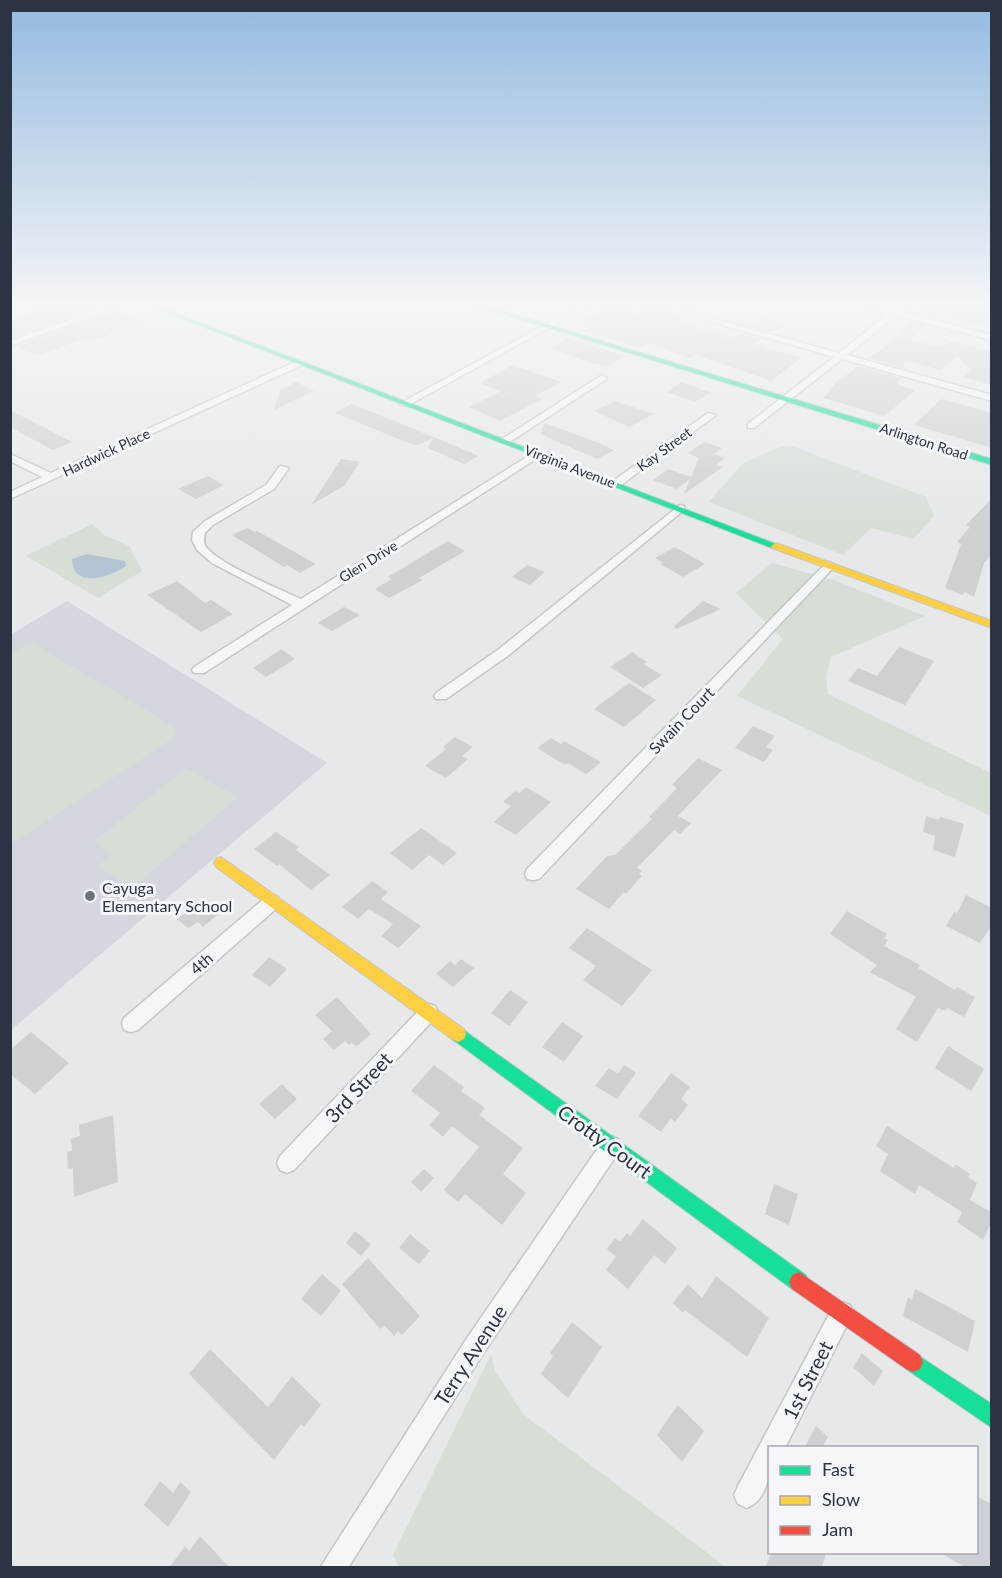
<svg xmlns="http://www.w3.org/2000/svg" width="1002" height="1578" font-family="Lato,sans-serif">
	<rect width="100%" height="100%" fill="#e6e8ea"/>
	<path fill="#d4d7dd" d="M 67,601 L 327,763 L 11,1030 L 10,635 Z"/>
	<path fill="#d6ded6" d="M 781,446 L 795,447 L 926,497 L 934,516 L 913,539 L 871,528 L 843,555 L 709,502 L 742,464 Z
		M 92,524 L 104,535 L 129,546 L 142,571 L 98,598 L 26,556 Z
		M 772,563 L 836,581 L 925,616 L 831,657 L 826,677 L 828,694 L 991,773 L 991,816 L 737,696 L 783,639 L 736,593 Z
		M 34,644 L 175,727 L 176,733 L 172,739 L 25,836 L 11,843 L 11,654 L 25,645 Z
		M 186,768 L 238,797 L 132,888 L 98,866 L 112,854 L 93,842 Z
		M 491,1354 L 495,1371 L 523,1414 L 726,1567 L 399,1567 L 393,1555 Z"/>
	<path fill="#b4c4d5" d="M 87,554 L 125,561 L 126,566 C 110,577 73,590 72,559 Z"/>
	<path fill="#ced0d3" d="M 54,305 L 104,305 L 10,338 L 10,320 Z
		M 613,305 L 639,313 L 640,305 L 651,305 L 652,307 L 687,317 L 678,322 L 733,338 L 741,333 L 762,339 L 754,344 L 801,358 L 771,381 L 696,355 L 691,358 L 648,343 L 639,348 L 582,331 L 592,326 L 581,323 Z
		M 926,305 L 929,305 L 942,308 L 932,318 L 917,314 Z
		M 955,305 L 970,307 L 980,305 L 992,308 L 992,324 L 985,322 L 981,326 L 941,315 Z
		M 115,310 L 143,322 L 92,341 L 87,338 L 36,356 L 17,346 Z
		M 764,318 L 786,324 L 773,332 L 751,327 Z
		M 909,322 L 924,325 L 910,340 L 941,347 L 946,343 L 943,339 L 992,352 L 992,385 L 963,377 L 970,370 L 958,356 L 940,370 L 905,360 L 903,368 L 867,358 L 881,350 L 895,336 L 906,339 L 899,332 Z
		M 568,338 L 625,356 L 607,366 L 591,363 L 550,348 Z
		M 513,365 L 561,382 L 535,396 L 542,399 L 500,421 L 469,407 L 501,391 L 480,383 Z
		M 858,366 L 900,378 L 898,385 L 916,390 L 884,416 L 824,398 L 838,379 L 841,380 Z
		M 296,382 L 314,391 L 274,410 L 280,390 Z
		M 682,382 L 711,393 L 694,402 L 667,392 Z
		M 941,399 L 992,413 L 992,448 L 914,425 Z
		M 615,401 L 654,414 L 629,427 L 594,411 Z
		M 352,404 L 402,424 L 479,456 L 464,464 L 428,448 L 433,438 L 417,445 L 411,444 L 335,413 Z
		M 10,410 L 72,442 L 53,450 L 10,427 Z
		M 545,423 L 597,442 L 614,450 L 597,459 L 540,434 Z
		M 704,442 L 722,448 L 714,454 L 725,458 L 716,465 L 723,467 L 684,494 L 690,479 L 677,489 L 653,480 L 668,469 L 691,477 L 699,458 L 688,453 Z
		M 341,459 L 360,462 L 344,486 L 311,505 Z
		M 208,476 L 224,485 L 196,499 L 178,489 Z
		M 992,498 L 992,554 L 984,563 L 974,597 L 965,592 L 962,595 L 945,588 L 961,544 L 957,542 L 970,527 L 966,525 Z
		M 247,528 L 255,532 L 257,531 L 316,564 L 300,573 L 287,565 L 284,567 L 232,535 Z
		M 448,541 L 465,551 L 419,578 L 423,580 L 389,598 L 375,589 L 392,579 L 388,577 Z
		M 675,547 L 705,564 L 683,577 L 660,564 L 663,563 L 655,558 Z
		M 527,565 L 545,572 L 530,585 L 512,577 Z
		M 177,581 L 205,603 L 211,600 L 233,614 L 201,632 L 147,595 Z
		M 703,601 L 721,609 L 676,629 L 674,626 Z
		M 344,607 L 360,615 L 332,631 L 318,623 Z
		M 899,647 L 934,661 L 905,705 L 848,681 L 858,668 L 877,676 Z
		M 281,649 L 295,659 L 266,677 L 253,668 Z
		M 632,652 L 647,662 L 643,664 L 662,675 L 643,688 L 610,667 Z
		M 629,683 L 656,700 L 624,727 L 594,709 Z
		M 753,726 L 775,736 L 766,747 L 773,750 L 764,762 L 735,748 Z
		M 455,737 L 473,747 L 462,756 L 468,759 L 446,778 L 425,766 L 446,749 L 443,747 Z
		M 551,738 L 561,744 L 564,741 L 601,762 L 586,774 L 568,763 L 565,765 L 537,748 Z
		M 698,758 L 722,770 L 678,816 L 691,823 L 680,834 L 674,830 L 637,868 L 642,871 L 639,874 L 642,876 L 626,894 L 624,892 L 609,909 L 576,889 L 607,856 L 615,855 L 652,819 L 649,817 L 677,788 L 672,785 Z
		M 526,787 L 551,802 L 516,835 L 494,822 L 511,806 L 503,802 L 515,791 L 519,793 Z
		M 926,816 L 939,820 L 940,817 L 964,824 L 955,857 L 933,850 L 935,836 L 923,832 Z
		M 421,828 L 457,853 L 443,865 L 429,855 L 412,870 L 390,853 Z
		M 276,832 L 299,847 L 296,850 L 330,875 L 311,890 L 279,864 L 277,866 L 254,849 Z
		M 372,881 L 388,892 L 381,899 L 421,926 L 398,948 L 381,936 L 393,924 L 369,909 L 358,919 L 342,907 Z
		M 966,895 L 992,908 L 992,925 L 980,943 L 946,926 L 954,912 L 957,913 Z
		M 205,898 L 221,912 L 203,927 L 198,922 L 188,928 L 177,919 Z
		M 847,911 L 887,934 L 884,938 L 888,940 L 884,946 L 920,965 L 918,968 L 955,990 L 957,987 L 975,997 L 964,1017 L 947,1008 L 945,1011 L 938,1008 L 917,1042 L 896,1029 L 916,997 L 870,972 L 877,965 L 830,934 Z
		M 587,928 L 652,970 L 622,1006 L 583,980 L 596,966 L 569,948 Z
		M 269,957 L 287,969 L 270,987 L 252,975 Z
		M 461,959 L 474,968 L 453,987 L 436,974 L 450,961 L 455,965 Z
		M 510,990 L 528,1002 L 509,1026 L 491,1013 Z
		M 337,997 L 371,1034 L 357,1046 L 351,1043 L 349,1045 L 345,1041 L 334,1050 L 323,1039 L 332,1031 L 315,1015 Z
		M 562,1022 L 583,1036 L 564,1062 L 542,1047 Z
		M 31,1032 L 69,1063 L 35,1094 L 10,1074 L 10,1050 Z
		M 948,1046 L 984,1069 L 971,1091 L 935,1068 Z
		M 434,1065 L 464,1087 L 461,1091 L 485,1108 L 479,1115 L 523,1148 L 503,1174 L 526,1193 L 502,1225 L 465,1194 L 458,1202 L 444,1190 L 479,1147 L 452,1126 L 443,1137 L 429,1125 L 440,1113 L 411,1091 Z
		M 624,1065 L 636,1073 L 617,1099 L 595,1086 L 609,1068 L 618,1074 Z
		M 671,1073 L 690,1087 L 681,1099 L 688,1105 L 675,1122 L 671,1118 L 661,1132 L 638,1116 Z
		M 282,1084 L 297,1099 L 275,1119 L 259,1104 Z
		M 113,1115 L 118,1182 L 74,1197 L 73,1168 L 68,1169 L 67,1152 L 72,1151 L 71,1139 L 80,1136 L 79,1125 Z
		M 887,1126 L 954,1168 L 955,1164 L 970,1174 L 968,1177 L 977,1183 L 970,1200 L 992,1213 L 992,1221 L 983,1240 L 957,1222 L 962,1212 L 919,1185 L 915,1194 L 880,1171 L 888,1154 L 876,1146 Z
		M 424,1169 L 434,1178 L 421,1192 L 411,1182 Z
		M 774,1184 L 798,1194 L 789,1225 L 765,1214 Z
		M 643,1219 L 677,1248 L 665,1264 L 654,1255 L 628,1289 L 606,1270 L 616,1257 L 607,1249 L 615,1238 L 620,1242 L 627,1233 L 630,1236 Z
		M 355,1231 L 371,1244 L 361,1256 L 346,1243 Z
		M 410,1234 L 430,1251 L 419,1264 L 399,1248 Z
		M 368,1258 L 420,1316 L 402,1335 L 398,1331 L 394,1336 L 384,1325 L 380,1329 L 342,1284 Z
		M 322,1274 L 341,1291 L 321,1316 L 301,1299 Z
		M 716,1276 L 769,1318 L 747,1357 L 685,1310 L 683,1313 L 673,1303 L 688,1284 L 702,1298 Z
		M 915,1289 L 975,1321 L 968,1352 L 903,1316 L 908,1297 L 912,1300 Z
		M 572,1322 L 602,1347 L 568,1398 L 541,1374 L 553,1356 L 550,1353 Z
		M 210,1349 L 268,1407 L 292,1376 L 321,1405 L 304,1427 L 301,1424 L 274,1460 L 189,1374 Z
		M 862,1353 L 883,1371 L 874,1386 L 853,1367 Z
		M 678,1405 L 704,1431 L 682,1462 L 657,1435 Z
		M 816,1426 L 828,1437 L 822,1448 L 804,1448 Z
		M 160,1481 L 173,1493 L 180,1482 L 191,1492 L 168,1527 L 144,1505 Z
		M 976,1496 L 992,1504 L 992,1568 L 966,1568 L 939,1552 L 976,1552 Z
		M 200,1536 L 230,1568 L 169,1568 L 185,1546 L 189,1551 Z
		M 772,1552 L 827,1552 L 821,1568 L 765,1568 Z"/>
	<g fill="none" stroke-linecap="round" stroke-linejoin="round">
		<g stroke="#c4c6c8" stroke-width="3">
			<path id="street" d="M 112,305 L 122,305 L 10,346 L 10,341 Z
				M 581,305 L 590,305 L 407,406 L 399,404 Z
				M 653,305 L 664,305 L 839,353 L 888,314 L 859,305 L 871,305 L 893,310 L 901,305 L 909,305 L 901,312 L 992,335 L 992,340 L 896,316 L 847,355 L 992,395 L 992,401 L 842,359 L 754,428 L 748,428 L 748,424 L 834,357 Z
				M 299,360 L 303,363 L 302,365 L 10,499 L 10,492 L 42,477 L 10,461 L 10,454 L 51,473 Z
				M 602,375 L 607,378 L 605,380 L 508,443 L 499,441 Z
				M 708,413 L 716,415 L 621,485 L 613,485 L 613,481 Z
				M 538,450 L 543,453 L 542,455 L 204,673 L 194,673 L 192,670 L 194,667 L 292,605 L 212,563 L 197,550 L 192,540 L 193,532 L 205,521 L 266,485 L 280,466 L 289,468 L 274,489 L 213,525 L 205,533 C 204,538 203,543 206,547 C 219,564 279,589 301,599 Z
				M 680,505 L 684,506 L 684,510 L 509,655 L 446,699 L 436,699 L 434,696 L 436,693 L 499,649 Z
				M 829,562 L 833,564 L 833,568 L 539,879 L 533,880 L 527,879 L 525,874 L 527,869 L 825,564 Z
				M 272,895 L 278,897 L 280,902 L 278,907 L 138,1030 L 131,1032 L 124,1030 L 122,1024 L 124,1018 L 266,897 Z
				M 429,1004 L 435,1006 L 438,1012 L 435,1018 L 294,1170 L 287,1173 L 280,1170 L 277,1163 L 280,1156 L 423,1006 Z
				M 611,1136 L 618,1139 L 621,1146 L 618,1153 L 481,1357 L 348,1568 L 320,1568 L 465,1341 L 604,1139 Z
				M 842,1302 L 850,1305 L 853,1313 L 785,1448 L 770,1448 C 770,1469 770,1498 747,1508 L 738,1504 L 734,1495 L 738,1486 L 834,1305 Z"/>
		</g>
		<g stroke="#c4c6c8" stroke-width="2">
			<path id="fast" d="M 147,305 L 155,305 L 781,546 L 780,548 L 772,548 Z
				M 474,305 L 483,305 L 992,459 L 992,465 Z
				M 458,1026 L 806,1275 L 809,1282 L 806,1289 L 799,1292 L 792,1289 L 452,1039 L 450,1034 L 452,1029 Z
				M 913,1352 L 992,1404 L 992,1428 L 906,1369 L 903,1362 L 906,1355 Z"/>
		</g>
		<g stroke="#c4c6c8" stroke-width="2">
			<path id="slow" d="M 776,543 L 992,621 L 992,628 L 772,548 L 771,546 Z
				M 221,857 L 464,1029 L 466,1034 L 464,1039 L 458,1042 L 452,1039 L 216,867 L 214,863 L 216,859 Z"/>
		</g>
		<g stroke="#c4c6c8" stroke-width="2">
			<path id="jam" d="M 799,1272 L 920,1355 L 923,1362 L 920,1369 L 913,1372 L 906,1369 L 792,1289 L 789,1282 L 792,1275 Z"/>
		</g>
		<use href="#street" fill="#f5f6f7" fill-rule="evenodd"/>
		<use href="#fast" fill="#16e098" fill-rule="evenodd"/>
		<use href="#slow" fill="#ffcf43" fill-rule="evenodd"/>
		<use href="#jam" fill="#f24e42" fill-rule="evenodd"/>
	</g>
	<linearGradient id="sky" x2="0" y2="1"><stop stop-color="#93bae0"/><stop offset="0.58" stop-color="#f4f5f6"/><stop offset="1" stop-color="#f4f5f6" stop-opacity="0"/></linearGradient>
	<rect width="1002" height="525" fill="url(#sky)"/>
	<circle fill="#6c737f" stroke="#f4f6f9" stroke-width="2" cx="90" cy="896" r="6"/>
	<g text-anchor="middle" dominant-baseline="central" stroke-width="6" stroke-linejoin="round" paint-order="stroke">
		<g font-size="14" fill="#2b3445" stroke="#f4f6f9">
			<text transform="translate(924 441) rotate(18)">Arlington Road</text>
			<text transform="translate(664 449) rotate(-36)">Kay Street</text>
			<text transform="translate(106 452) rotate(-25)">Hardwick Place</text>
			<text transform="translate(570 466) rotate(21)">Virginia Avenue</text>
			<text transform="translate(368 561) rotate(-32)">Glen Drive</text>
		</g>
		<g font-size="16" fill="#2b3445" stroke="#f4f6f9">
			<text transform="translate(681 720) rotate(-46)">Swain Court</text>
			<text transform="translate(201 963) rotate(-41)">4th</text>
		</g>
		<g font-size="16" fill="#2b3445" stroke="#f4f6f9" text-anchor="start">
			<text x="102" y="887">Cayuga<tspan x="102" dy="18">Elementary School</tspan></text>
		</g>
		<g font-size="20" fill="#2b3445" stroke="#f4f6f9">
			<text transform="translate(358 1087) rotate(-47)">3rd Street</text>
			<text transform="translate(605 1141) rotate(36)">Crotty Court</text>
			<text transform="translate(470 1355) rotate(-57)">Terry Avenue</text>
			<text transform="translate(807 1380) rotate(-63)">1st Street</text>
		</g>
	</g>
	<rect width="1002" height="1578" fill="none" stroke="#2b3445" stroke-width="24"/>
	<rect x="768" y="1446" width="210" height="108" fill="#f4f6f9" stroke="#a4a8b1" stroke-width="1.5"/>
	<rect x="780" y="1466" width="30" height="9" fill="#16e098" stroke="#a4a8b1" stroke-width="1.5"/>
	<text x="822" y="1476" font-size="18" fill="#2b3445">Fast</text>
	<rect x="780" y="1496" width="30" height="9" fill="#ffcf43" stroke="#a4a8b1" stroke-width="1.5"/>
	<text x="822" y="1506" font-size="18" fill="#2b3445">Slow</text>
	<rect x="780" y="1526" width="30" height="9" fill="#f24e42" stroke="#a4a8b1" stroke-width="1.5"/>
	<text x="822" y="1536" font-size="18" fill="#2b3445">Jam</text>
</svg>
